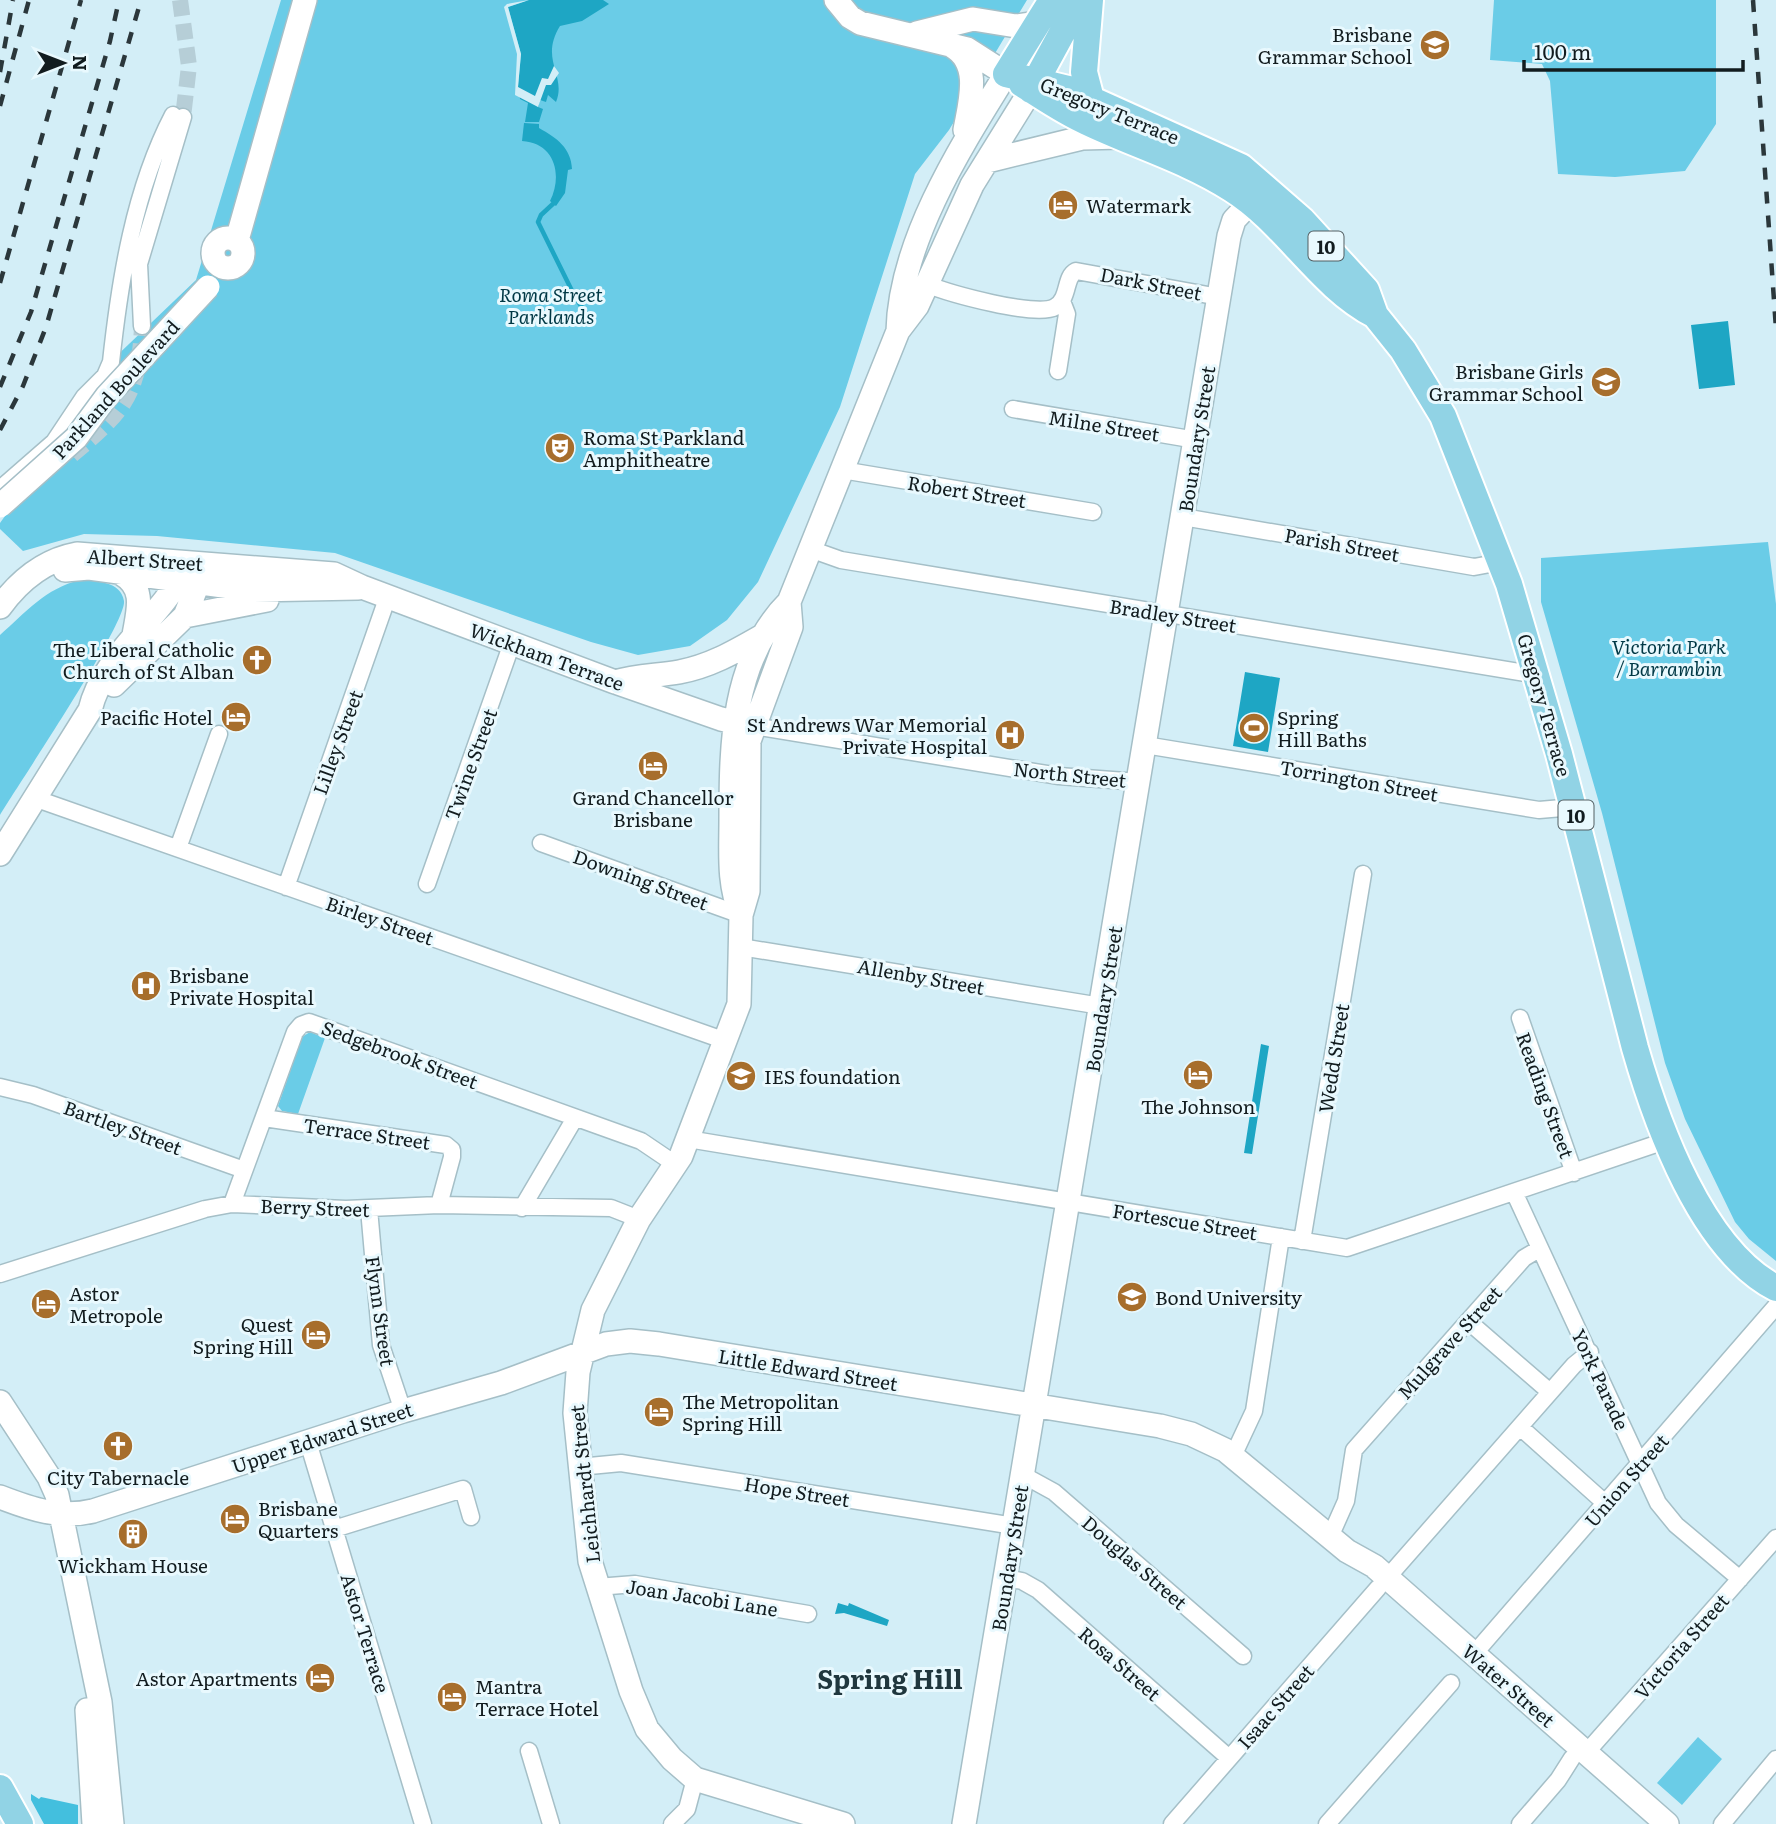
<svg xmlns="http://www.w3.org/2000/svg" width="1776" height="1824" font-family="Literata,serif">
	<rect width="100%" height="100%" fill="#d3eef7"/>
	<path fill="#6acce7" d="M 281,0 L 1027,0 L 949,130 L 915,174 L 840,407 L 758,582 L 727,620 L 690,646 L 638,655 L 591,642 L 335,553 L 157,536 L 84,534 L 23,551 L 0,529 L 0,523 L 79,413 L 107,365 L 196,280 Z
		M 1494,0 L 1716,0 L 1716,124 L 1685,171 L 1615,177 L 1558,174 L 1550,81 L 1542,64 L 1490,60 Z
		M 1768,542 L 1776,604 L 1776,1261 L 1749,1239 L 1735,1222 L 1685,1119 L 1665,1063 L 1602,813 L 1541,602 L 1541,558 Z
		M 80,580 C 96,581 121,581 124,601 C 127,623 18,785 0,815 L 0,635 C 25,613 46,588 80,580 Z
		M 310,1032 L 325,1038 L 298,1114 L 282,1111 L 278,1106 L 302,1037 Z
		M 1698,1737 L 1722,1759 L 1682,1805 L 1657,1783 Z"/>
	<path fill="#43bfde" d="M 31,1794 L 39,1799 L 41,1797 L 78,1805 L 78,1824 L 44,1824 L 31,1800 Z"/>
	<path fill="#1ea6c4" d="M 529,0 L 603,0 L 609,4 L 582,21 L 560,26 C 539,60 567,75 556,102 L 548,95 L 546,102 L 540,100 L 538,107 L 543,109 L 539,122 L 525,122 L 528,103 L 520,99 L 518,87 L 521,54 L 508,7 Z
		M 524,123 L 539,124 L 539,128 C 557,138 571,148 572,169 L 568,170 L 565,193 L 556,206 L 550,201 C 563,175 555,143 522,141 Z
		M 1728,321 L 1735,385 L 1699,389 L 1691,325 Z
		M 1245,672 L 1280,678 L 1268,752 L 1233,746 Z
		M 1261,1044 L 1269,1046 L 1252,1154 L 1244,1153 Z
		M 838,1603 L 848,1606 L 849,1603 L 889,1620 L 887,1626 L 844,1613 L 835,1614 Z"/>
	<path fill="#d3eef7" d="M 529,0 L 508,7 L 521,54 L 518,87 L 535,96 L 542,78 L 548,79 L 554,66 L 559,73 L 551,85 L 546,85 L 538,107 L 515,95 L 517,54 L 504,7 L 507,4 Z"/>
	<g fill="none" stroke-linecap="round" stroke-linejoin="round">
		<path stroke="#1ea6c4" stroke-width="4.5" d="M 555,202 L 541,215 L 538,222 L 577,301
			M 579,303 L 589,317"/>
		<path stroke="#b6ced7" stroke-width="16" stroke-dasharray="16 8" stroke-linecap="butt" d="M 180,0 L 189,66 L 183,117
			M 72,455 C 124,411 139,396 142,326"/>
		<g stroke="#a5bfc7" stroke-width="19">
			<path id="street" d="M 926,284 C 948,293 1036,318 1055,307 C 1070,298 1064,277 1076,271 L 1219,297
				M 142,326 L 139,264 L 183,117
				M 1058,371 L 1067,314 L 1062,301
				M 1013,409 L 1196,440
				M 842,470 L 1093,512
				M 0,489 L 54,442 L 84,397 L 105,376 L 111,362 C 120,279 134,190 173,115
				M 1183,517 L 1474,567 L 1501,562
				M 810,549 L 841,560 L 1537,675
				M 753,726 L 1059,776 L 1139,782
				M 1145,745 L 1539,810 L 1574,807
				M 34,798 L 726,1041
				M 541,843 L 741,915
				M 178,848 L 219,734
				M 427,884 L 512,643
				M 286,887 L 388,596
				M 741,947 L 1101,1006
				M 1520,1018 L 1574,1173
				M 0,1087 L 33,1095 L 244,1170
				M 264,1118 L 446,1145 L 452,1150 L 452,1157 L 439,1205
				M 688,1139 L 1347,1248 L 1668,1140
				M 1514,1192 L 1658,1503 L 1676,1525 L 1740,1579
				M 232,1204 L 295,1032 L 301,1025 L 309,1022 L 641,1141 L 675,1164
				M 522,1208 L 575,1118
				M 369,1209 L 381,1345 L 403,1411
				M 1302,1241 L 1363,874
				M 0,1274 L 205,1209 L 232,1204 L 346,1209 L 439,1205 L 611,1208 L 639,1219
				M 1468,1321 L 1550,1392
				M 1520,1427 L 1605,1503
				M 308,1442 L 423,1824
				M 1233,1456 L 1254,1411 L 1281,1237
				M 579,1467 L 621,1463 L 1014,1526
				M 1023,1475 L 1054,1492 L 1243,1656
				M 334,1529 L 463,1489 L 471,1517
				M 1330,1537 L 1346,1501 L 1354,1450 L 1524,1258 L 1539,1249
				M 1006,1578 L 1022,1581 L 1038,1590 L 1229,1758
				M 1387,1578 L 1574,1365 L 1590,1352
				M 597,1587 L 635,1584 L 808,1614
				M 1474,1654 L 1776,1306
				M 529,1751 L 551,1824
				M 1586,1753 L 1776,1538
				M 672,1824 L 687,1809 L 695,1779
				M 1172,1824 L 1378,1588
				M 1327,1824 L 1451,1683
				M 1520,1824 L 1558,1780 L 1572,1758
				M 1722,1824 L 1776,1759"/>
		</g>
		<g stroke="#a5bfc7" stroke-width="26">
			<path id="secondary" d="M 836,0 L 850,17 L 860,23 L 967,49 L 1006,74 C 960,148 900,242 898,331
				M 917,33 L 973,19 L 1016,26 L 1038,23
				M 952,46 C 982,63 970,102 965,130
				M 987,161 L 1082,138 L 1121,137
				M213 253a15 15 0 1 1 30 0a15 15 0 1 1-30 0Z
				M 237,240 L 305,0
				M 65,570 L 89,568 L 253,590 L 358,588
				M 122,574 C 146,588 138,611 134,635
				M 789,602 L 791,627 L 749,741 L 748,891 L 741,915 L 739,1004 L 681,1156 L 639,1219 L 593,1310 L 578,1372 L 575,1413 L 590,1561 L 631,1691 L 647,1729 L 672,1759 L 695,1779 L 843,1824
				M 0,607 C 19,581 45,560 77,554 L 334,574 L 362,587 L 615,682 L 721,719 L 747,725
				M 185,616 L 267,600
				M 615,682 C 637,675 657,676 679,672 C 711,666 736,651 764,635
				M 114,685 L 185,616 L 203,571
				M 0,854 L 90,710 C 103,655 159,620 184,571
				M 741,915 C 728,883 731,854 731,820 C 731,744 732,659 789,602 L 898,331 L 917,306 L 972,185 L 1031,90
				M 0,1402 L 49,1477 L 57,1495 L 100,1702 L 112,1824
				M 0,1497 C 31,1509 60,1519 93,1511 L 403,1411 L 501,1383 L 606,1344 L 630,1341 L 659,1344 L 1160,1426 L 1191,1434 L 1225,1450 L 1347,1551 L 1374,1566 L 1667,1824
				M 87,1710 L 94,1824
				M 964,1824 L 1229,236 L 1234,220 L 1261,191"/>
		</g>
		<g stroke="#fff" stroke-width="30">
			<path id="primary" d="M 1090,0 L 1084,72 L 1091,99
				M 1006,74 L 1068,89 L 1241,167 L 1302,220 L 1366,290 L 1375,315 L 1403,350 L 1443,416 L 1509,584 L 1559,754 L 1635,1048 C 1657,1125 1702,1250 1776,1288
				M 1006,74 L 1052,0
				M 1022,84 C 1043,97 1064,112 1087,122 C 1135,145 1187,160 1232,189 C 1286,223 1319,286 1375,315
				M 1031,90 L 1080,0
				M 0,1788 L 20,1824"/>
		</g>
		<use href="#street" stroke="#fff" stroke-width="16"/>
		<use href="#secondary" stroke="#fff" stroke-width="23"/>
		<use href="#primary" stroke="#91d3e5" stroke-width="26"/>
		<path stroke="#2b373b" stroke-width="4.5" stroke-dasharray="12 12" stroke-linecap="butt" d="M 1753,0 L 1776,329
			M 0,72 L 13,0
			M 0,106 L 29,0
			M 0,283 L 81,0
			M 0,387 L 31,312 L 110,41 L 119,0
			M 0,430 L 23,386 L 46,327 L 141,0"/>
		<g stroke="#a5bfc7" stroke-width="26" stroke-linecap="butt">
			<path id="secondary-bridge" d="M 0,506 L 76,438 L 107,396 L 208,287"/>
		</g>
		<use href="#secondary-bridge" stroke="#fff" stroke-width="23"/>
	</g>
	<defs>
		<g id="school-disc" transform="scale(1.575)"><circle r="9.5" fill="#a76e2c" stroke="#e9f9fe"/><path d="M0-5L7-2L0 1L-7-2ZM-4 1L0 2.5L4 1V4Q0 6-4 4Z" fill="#fff"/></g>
		<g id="hotel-disc" transform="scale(1.575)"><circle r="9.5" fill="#a76e2c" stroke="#e9f9fe"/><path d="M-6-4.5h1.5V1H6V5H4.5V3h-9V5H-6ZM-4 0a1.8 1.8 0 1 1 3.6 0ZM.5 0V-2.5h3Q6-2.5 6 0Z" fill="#fff"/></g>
		<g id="theatre-disc" transform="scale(1.575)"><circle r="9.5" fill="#a76e2c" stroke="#e9f9fe"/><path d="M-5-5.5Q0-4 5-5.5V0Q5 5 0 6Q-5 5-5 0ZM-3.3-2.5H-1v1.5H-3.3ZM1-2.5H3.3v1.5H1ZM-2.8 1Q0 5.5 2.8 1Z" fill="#fff"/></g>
		<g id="church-disc" transform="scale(1.575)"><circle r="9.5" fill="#a76e2c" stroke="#e9f9fe"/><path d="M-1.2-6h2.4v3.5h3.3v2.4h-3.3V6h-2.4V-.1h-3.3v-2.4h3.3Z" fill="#fff"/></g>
		<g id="stadium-disc" transform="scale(1.575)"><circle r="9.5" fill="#a76e2c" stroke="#e9f9fe"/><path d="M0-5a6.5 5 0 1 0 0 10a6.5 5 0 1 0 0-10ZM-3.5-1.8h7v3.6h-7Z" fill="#fff"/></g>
		<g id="hospital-disc" transform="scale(1.575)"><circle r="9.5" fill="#a76e2c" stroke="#e9f9fe"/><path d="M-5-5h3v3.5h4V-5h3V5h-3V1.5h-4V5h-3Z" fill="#fff"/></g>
		<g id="university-disc" transform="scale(1.575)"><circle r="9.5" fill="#a76e2c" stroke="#e9f9fe"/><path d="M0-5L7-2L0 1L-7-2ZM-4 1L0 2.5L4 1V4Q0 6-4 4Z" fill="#fff"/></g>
		<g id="building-disc" transform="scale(1.575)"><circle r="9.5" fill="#a76e2c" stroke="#e9f9fe"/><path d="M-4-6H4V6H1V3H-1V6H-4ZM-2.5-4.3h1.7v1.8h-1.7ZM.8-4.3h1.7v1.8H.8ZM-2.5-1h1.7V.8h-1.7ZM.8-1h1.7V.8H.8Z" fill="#fff"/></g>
	</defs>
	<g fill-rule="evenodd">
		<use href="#school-disc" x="1435" y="45"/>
		<use href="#hotel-disc" x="1063" y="205"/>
		<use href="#school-disc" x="1606" y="382"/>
		<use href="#theatre-disc" x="560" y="448"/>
		<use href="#church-disc" x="257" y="660"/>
		<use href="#hotel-disc" x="236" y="717"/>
		<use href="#stadium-disc" x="1254" y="728"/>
		<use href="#hospital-disc" x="1010" y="735"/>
		<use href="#hotel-disc" x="653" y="766"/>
		<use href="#hospital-disc" x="146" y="986"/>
		<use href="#hotel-disc" x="1198" y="1075"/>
		<use href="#school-disc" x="741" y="1076"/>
		<use href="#university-disc" x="1132" y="1297"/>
		<use href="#hotel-disc" x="46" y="1304"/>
		<use href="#hotel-disc" x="316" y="1335"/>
		<use href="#hotel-disc" x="659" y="1412"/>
		<use href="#church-disc" x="118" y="1446"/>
		<use href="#hotel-disc" x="235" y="1519"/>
		<use href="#building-disc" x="133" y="1534"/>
		<use href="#hotel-disc" x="320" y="1678"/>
		<use href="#hotel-disc" x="452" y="1697"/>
	</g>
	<g text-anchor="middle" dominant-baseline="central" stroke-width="6" stroke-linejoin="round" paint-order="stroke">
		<g fill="#e9f9fe" stroke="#525e62" stroke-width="2">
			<rect x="1308.5" y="231.5" width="35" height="29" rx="5"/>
			<rect x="1558.5" y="800.5" width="35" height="29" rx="5"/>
		</g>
		<g font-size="18" font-weight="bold" fill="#121c1f">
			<text x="1326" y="246">10</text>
			<text x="1576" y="815">10</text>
		</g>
		<g font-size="19" fill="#121c1f" stroke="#e9f9fe" text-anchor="start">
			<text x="1412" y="34" text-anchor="end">Brisbane<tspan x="1412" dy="22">Grammar School</tspan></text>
			<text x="1086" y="205">Watermark</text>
			<text x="1583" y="371" text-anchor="end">Brisbane Girls<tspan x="1583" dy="22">Grammar School</tspan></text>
			<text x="583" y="437">Roma St Parkland<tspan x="583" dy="22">Amphitheatre</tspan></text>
			<text x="234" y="649" text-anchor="end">The Liberal Catholic<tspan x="234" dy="22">Church of St Alban</tspan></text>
			<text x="213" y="717" text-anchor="end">Pacific Hotel</text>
			<text x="1277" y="717">Spring<tspan x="1277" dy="22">Hill Baths</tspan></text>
			<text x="987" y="724" text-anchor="end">St Andrews War Memorial<tspan x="987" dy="22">Private Hospital</tspan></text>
			<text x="653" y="797" text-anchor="middle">Grand Chancellor<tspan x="653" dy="22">Brisbane</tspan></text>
			<text x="169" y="975">Brisbane<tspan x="169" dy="22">Private Hospital</tspan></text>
			<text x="764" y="1076">IES foundation</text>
			<text x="1198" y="1106" text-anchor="middle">The Johnson</text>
			<text x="69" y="1293">Astor<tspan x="69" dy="22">Metropole</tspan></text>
			<text x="1155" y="1297">Bond University</text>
			<text x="293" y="1324" text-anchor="end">Quest<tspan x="293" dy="22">Spring Hill</tspan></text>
			<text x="682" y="1401">The Metropolitan<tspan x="682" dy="22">Spring Hill</tspan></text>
			<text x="118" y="1477" text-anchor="middle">City Tabernacle</text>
			<text x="258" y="1508">Brisbane<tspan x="258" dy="22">Quarters</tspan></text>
			<text x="133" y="1565" text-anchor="middle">Wickham House</text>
			<text x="297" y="1678" text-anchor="end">Astor Apartments</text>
			<text x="475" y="1686">Mantra<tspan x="475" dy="22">Terrace Hotel</tspan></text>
		</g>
		<g font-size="19" fill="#121c1f" stroke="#e9f9fe">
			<text transform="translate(1110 110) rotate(22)">Gregory Terrace</text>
			<text transform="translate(1151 283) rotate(11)">Dark Street</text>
			<text transform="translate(115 389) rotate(-48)">Parkland Boulevard</text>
			<text transform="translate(1104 425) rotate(9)">Milne Street</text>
			<text transform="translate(1196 439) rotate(-81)">Boundary Street</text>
			<text transform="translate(967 491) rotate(9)">Robert Street</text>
			<text transform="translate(1342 544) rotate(10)">Parish Street</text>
			<text transform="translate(145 559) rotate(4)">Albert Street</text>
			<text transform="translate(1173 615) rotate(9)">Bradley Street</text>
			<text transform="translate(547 656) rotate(20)">Wickham Terrace</text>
			<text transform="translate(1545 705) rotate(74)">Gregory Terrace</text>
			<text transform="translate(337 742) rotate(-70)">Lilley Street</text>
			<text transform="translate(470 764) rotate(-70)">Twine Street</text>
			<text transform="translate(1070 774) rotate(6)">North Street</text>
			<text transform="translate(1359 780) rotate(10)">Torrington Street</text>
			<text transform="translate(641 879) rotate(20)">Downing Street</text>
			<text transform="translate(380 920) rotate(19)">Birley Street</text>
			<text transform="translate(921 976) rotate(10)">Allenby Street</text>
			<text transform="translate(1103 999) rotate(-81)">Boundary Street</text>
			<text transform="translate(400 1054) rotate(20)">Sedgebrook Street</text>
			<text transform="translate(1333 1058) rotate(-81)">Wedd Street</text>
			<text transform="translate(1546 1095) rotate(70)">Reading Street</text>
			<text transform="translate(123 1127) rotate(20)">Bartley Street</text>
			<text transform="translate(367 1133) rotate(8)">Terrace Street</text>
			<text transform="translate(315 1207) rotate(2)">Berry Street</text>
			<text transform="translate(1185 1221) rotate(9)">Fortescue Street</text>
			<text transform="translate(381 1311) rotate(82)">Flynn Street</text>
			<text transform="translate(1449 1342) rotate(-48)">Mulgrave Street</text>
			<text transform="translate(808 1369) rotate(9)">Little Edward Street</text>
			<text transform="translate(1601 1379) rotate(65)">York Parade</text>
			<text transform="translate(322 1437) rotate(-18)">Upper Edward Street</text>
			<text transform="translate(1626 1480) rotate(-49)">Union Street</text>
			<text transform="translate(584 1484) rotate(-96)">Leichhardt Street</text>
			<text transform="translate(797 1491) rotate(9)">Hope Street</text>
			<text transform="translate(1009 1558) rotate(-81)">Boundary Street</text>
			<text transform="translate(1135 1562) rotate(41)">Douglas Street</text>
			<text transform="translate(702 1597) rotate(9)">Joan Jacobi Lane</text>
			<text transform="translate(366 1633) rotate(73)">Astor Terrace</text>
			<text transform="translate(1681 1646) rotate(-49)">Victoria Street</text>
			<text transform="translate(1120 1663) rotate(41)">Rosa Street</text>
			<text transform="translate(1509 1685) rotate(41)">Water Street</text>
			<text transform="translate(1275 1706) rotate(-49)">Isaac Street</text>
		</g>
		<g font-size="19" font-style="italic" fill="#003845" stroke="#e9f9fe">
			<text x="551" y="294">Roma Street<tspan x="551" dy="22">Parklands</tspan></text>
			<text x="1669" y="646">Victoria Park<tspan x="1669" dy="22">/ Barrambin</tspan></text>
		</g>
		<g font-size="26" font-weight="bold" fill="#20373e" stroke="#e9f9fe">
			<text x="890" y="1677">Spring Hill</text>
		</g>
	</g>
	<g transform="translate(63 63) rotate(90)" stroke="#e9f9fe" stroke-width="5" paint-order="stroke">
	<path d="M0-5L12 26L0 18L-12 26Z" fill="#121c1f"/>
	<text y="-10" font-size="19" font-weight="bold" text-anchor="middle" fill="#121c1f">N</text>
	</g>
	<path d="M1524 60v10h219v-10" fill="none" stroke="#121c1f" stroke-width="3.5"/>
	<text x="1534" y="60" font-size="21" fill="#121c1f" stroke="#e9f9fe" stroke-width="5" paint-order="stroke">100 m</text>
</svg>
